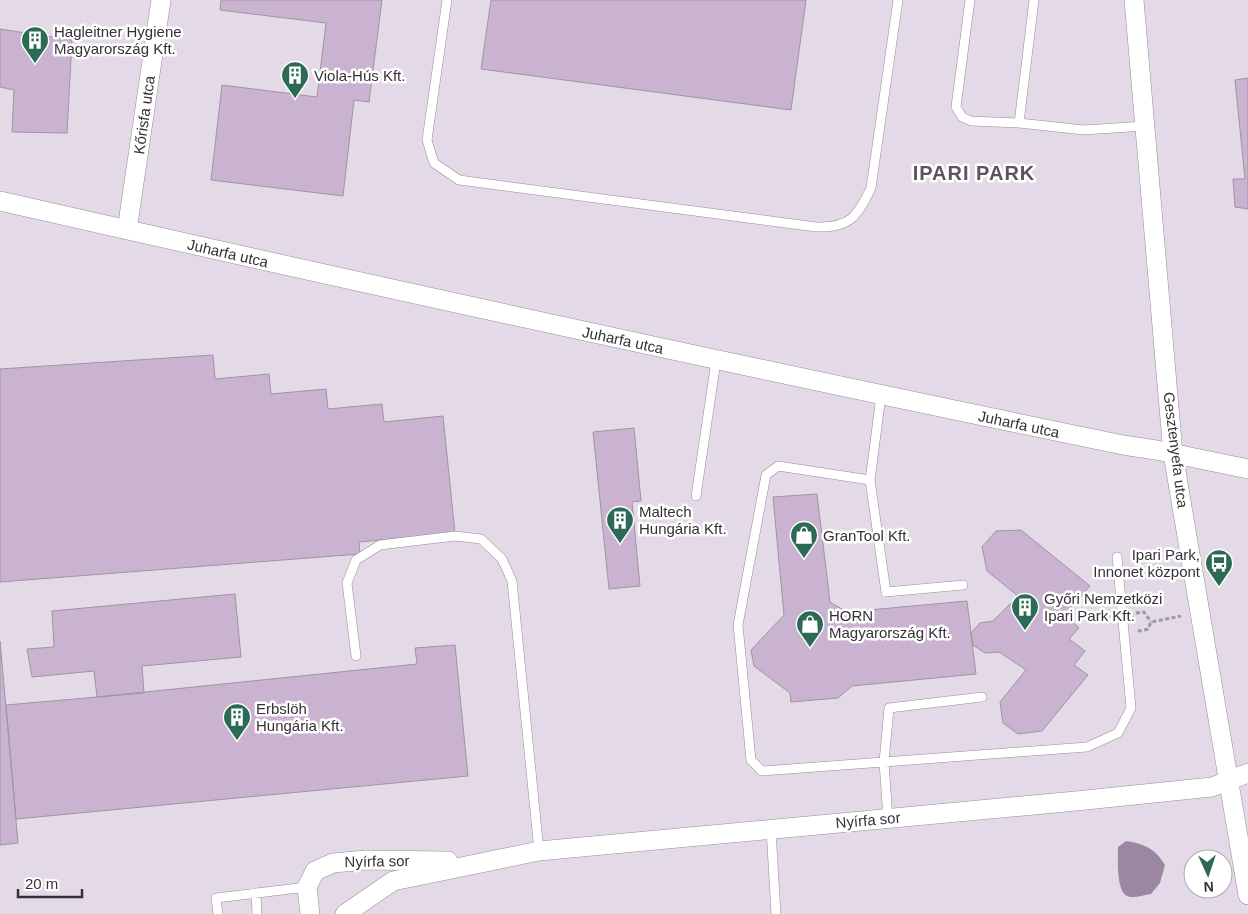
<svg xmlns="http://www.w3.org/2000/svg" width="1248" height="914" font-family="Helvetica,sans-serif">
	<rect width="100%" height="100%" fill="#eee8f0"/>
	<path fill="#e4dae7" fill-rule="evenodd" d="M 0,0 L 1248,0 L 1248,914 L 0,914 ZM 1193,859 L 1223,859 L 1223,889 L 1193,889 Z"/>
	<path fill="#9c87a3" d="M 1126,841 C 1144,844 1155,848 1165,865 L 1160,883 L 1151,894 C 1144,895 1133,899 1127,896 C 1116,891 1118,858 1118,847 Z"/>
	<path fill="#cab3d1" stroke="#9c969e" d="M 221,0 L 382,0 L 369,102 L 354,100 L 343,196 L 211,180 L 222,85 L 317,97 L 326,23 L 220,10 Z
		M 491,0 L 806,0 L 791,110 L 481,69 Z
		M 0,29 L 72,40 L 67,133 L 12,132 L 14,90 L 0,87 Z
		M 1248,78 L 1248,209 L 1235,207 L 1233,179 L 1245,179 L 1235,80 Z
		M 213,355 L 215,379 L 269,374 L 271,394 L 326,389 L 328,409 L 382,404 L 384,422 L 443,416 L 455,533 L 359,542 L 360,554 L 0,582 L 0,369 Z
		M 634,428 L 641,501 L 632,502 L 640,586 L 609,589 L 593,432 Z
		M 817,494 L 830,602 L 847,612 L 967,601 L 976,674 L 852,686 L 838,698 L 791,702 L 790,693 L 754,666 L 751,650 L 784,615 L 773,497 Z
		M 1021,530 L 1090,586 L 1065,615 L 1079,628 L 1069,639 L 1085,651 L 1074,665 L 1088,675 L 1042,731 L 1018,734 L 1003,723 L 1000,702 L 1026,670 L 999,652 L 985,653 L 973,645 L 971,633 L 980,623 L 993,621 L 1018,596 L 987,571 L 982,547 L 996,531 Z
		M 235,594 L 241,657 L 142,666 L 144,693 L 97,697 L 94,671 L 32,677 L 27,649 L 54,647 L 52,611 Z
		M 0,641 L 18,843 L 0,845 Z
		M 455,645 L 468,776 L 16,819 L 6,705 L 97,697 L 417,664 L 415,648 Z"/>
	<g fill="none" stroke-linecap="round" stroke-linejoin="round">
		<g stroke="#938d95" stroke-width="10">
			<path id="service" d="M 447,0 L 427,140 L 434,163 L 459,180 L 816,227 C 850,228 857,217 871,188 L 898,0
				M 970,0 L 956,107 L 962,117 L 971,121 L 1019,123 L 1084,130 L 1145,126
				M 1019,123 L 1034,0
				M 881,396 L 870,480 L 886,592 L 963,585
				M 870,480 L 778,466 L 766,475 L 738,625 L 751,760 L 762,771 L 1087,747 L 1118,733 L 1131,708 L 1117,557
				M 696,496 L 716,361
				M 356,656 L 347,583 L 356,560 L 380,545 L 455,536 L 481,539 L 502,559 L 512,581 L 539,851
				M 888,819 L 884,762 L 889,708 L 982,697
				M 771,829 L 776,914
				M 256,893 L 257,914
				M 218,914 L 216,898 L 307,887"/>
		</g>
		<g stroke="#938d95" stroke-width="20">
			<path id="minor" d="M 1134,0 L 1173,454 L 1248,895
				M 0,201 C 374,286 748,368 1123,445 L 1156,450 L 1248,469
				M 127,230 L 161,0
				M 310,914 L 307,887 L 315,871 L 333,863 L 366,860 L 448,861
				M 345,914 L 393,881 L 539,851 L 1076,801 L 1212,787 L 1248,773"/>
		</g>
		<path stroke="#9e999f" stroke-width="3" stroke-dasharray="4 2.5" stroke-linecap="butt" d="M 1136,613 L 1144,612 L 1151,622
			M 1138,630 L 1140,631 L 1148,629 L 1151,622 L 1181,616"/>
		<use href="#service" stroke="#fff" stroke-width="9"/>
		<use href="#minor" stroke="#fff" stroke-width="19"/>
	</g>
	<defs>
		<g id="building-pin" transform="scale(1.4375)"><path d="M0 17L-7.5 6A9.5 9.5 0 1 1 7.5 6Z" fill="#2d6a55" stroke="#fff"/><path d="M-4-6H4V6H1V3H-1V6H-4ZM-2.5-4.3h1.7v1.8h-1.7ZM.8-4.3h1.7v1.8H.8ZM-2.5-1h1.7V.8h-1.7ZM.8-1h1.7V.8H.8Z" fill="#fff"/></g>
		<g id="shop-pin" transform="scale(1.4375)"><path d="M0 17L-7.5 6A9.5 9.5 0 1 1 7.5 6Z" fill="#2d6a55" stroke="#fff"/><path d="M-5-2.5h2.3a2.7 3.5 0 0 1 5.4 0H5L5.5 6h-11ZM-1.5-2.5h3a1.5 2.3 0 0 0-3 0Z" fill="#fff"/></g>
		<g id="bus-pin" transform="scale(1.4375)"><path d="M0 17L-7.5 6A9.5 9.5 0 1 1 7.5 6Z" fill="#2d6a55" stroke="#fff"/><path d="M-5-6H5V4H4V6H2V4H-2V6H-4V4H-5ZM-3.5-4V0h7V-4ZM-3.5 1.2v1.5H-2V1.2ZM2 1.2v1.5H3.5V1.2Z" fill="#fff"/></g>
	</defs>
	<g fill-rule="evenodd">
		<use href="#building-pin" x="35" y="40"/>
		<use href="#building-pin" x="295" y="75"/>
		<use href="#building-pin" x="620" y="520"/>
		<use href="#shop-pin" x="804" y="535"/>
		<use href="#bus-pin" x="1219" y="563"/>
		<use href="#building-pin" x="1025" y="607"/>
		<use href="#shop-pin" x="810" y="624"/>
		<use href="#building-pin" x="237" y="717"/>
	</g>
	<g text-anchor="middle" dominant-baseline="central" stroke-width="5" stroke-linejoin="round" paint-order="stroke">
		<g font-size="15" fill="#353236" stroke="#fff" text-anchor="start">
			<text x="54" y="31">Hagleitner Hygiene<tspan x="54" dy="17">Magyarország Kft.</tspan></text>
			<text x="314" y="75">Viola-Hús Kft.</text>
			<text x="639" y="511">Maltech<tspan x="639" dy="17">Hungária Kft.</tspan></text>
			<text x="823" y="535">GranTool Kft.</text>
			<text x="1200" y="554" text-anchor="end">Ipari Park,<tspan x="1200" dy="17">Innonet központ</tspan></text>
			<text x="1044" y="598">Győri Nemzetközi<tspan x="1044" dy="17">Ipari Park Kft.</tspan></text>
			<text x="829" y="615">HORN<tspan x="829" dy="17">Magyarország Kft.</tspan></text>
			<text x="256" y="708">Erbslöh<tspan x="256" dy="17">Hungária Kft.</tspan></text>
		</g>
		<g font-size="15" fill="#353236" stroke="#fff">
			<text transform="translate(144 115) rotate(-82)">Kőrisfa utca</text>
			<text transform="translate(228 253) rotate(13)">Juharfa utca</text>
			<text transform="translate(623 340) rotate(12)">Juharfa utca</text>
			<text transform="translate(1019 424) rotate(12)">Juharfa utca</text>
			<text transform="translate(1176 450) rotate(83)">Gesztenyefa utca</text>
			<text transform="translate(868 820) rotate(-5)">Nyírfa sor</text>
			<text transform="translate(377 861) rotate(-1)">Nyírfa sor</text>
		</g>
		<g font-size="20" font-weight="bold" letter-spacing="1" fill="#5a555c" stroke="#fff">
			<text x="974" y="173">IPARI PARK</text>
		</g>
	</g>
	<g transform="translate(1208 874) rotate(177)"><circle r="24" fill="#ffffff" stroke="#aeadaf"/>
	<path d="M0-4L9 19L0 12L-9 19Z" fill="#2d6a55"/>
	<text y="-8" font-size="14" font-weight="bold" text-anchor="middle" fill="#353236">N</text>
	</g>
	<path d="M18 889v8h64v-8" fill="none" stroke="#353236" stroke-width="2.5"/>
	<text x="25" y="889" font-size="15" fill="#353236" stroke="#ffffff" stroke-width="4" paint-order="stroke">20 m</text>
</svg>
